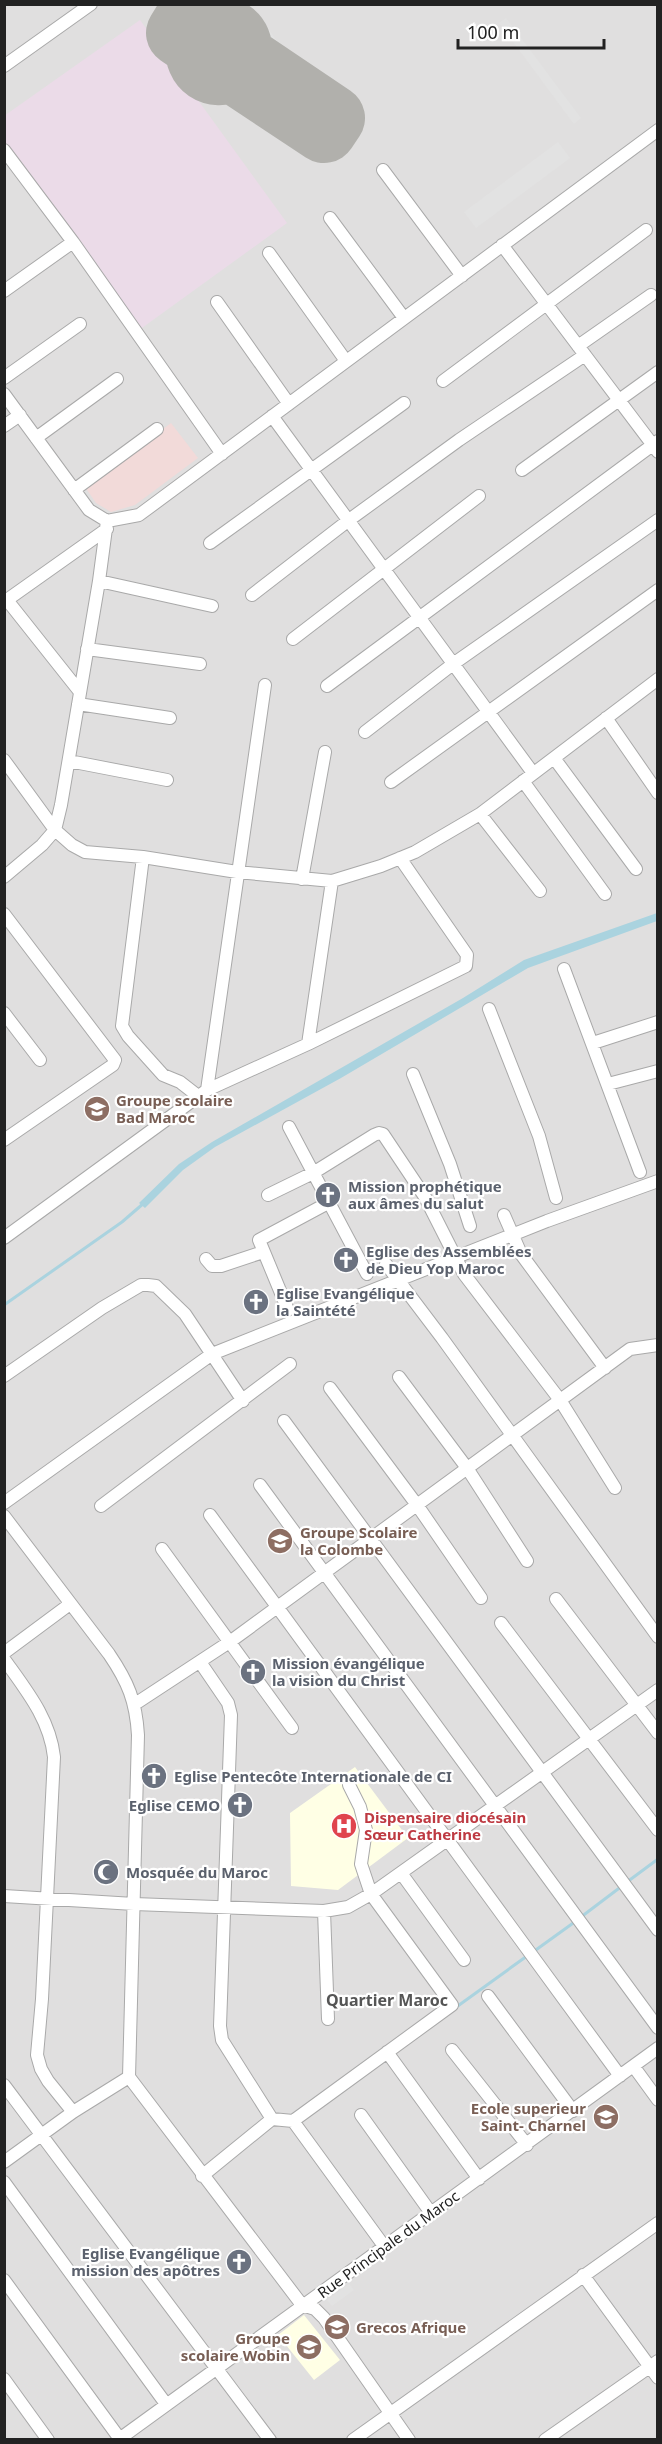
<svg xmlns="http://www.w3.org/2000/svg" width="662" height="2444" font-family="'Noto Sans',sans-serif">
	<rect width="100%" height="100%" fill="#f2efe9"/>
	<path fill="#e0dfdf" d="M 5,5 L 657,5 L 657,2439 L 5,2439 Z"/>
	<path fill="#f2dad9" d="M 171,423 L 198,458 L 135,505 L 111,512 L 96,503 L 85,487 Z"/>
	<path fill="#ebdbe8" d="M 140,20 L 287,223 L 135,333 L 5,156 L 4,116 Z"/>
	<path fill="#ffffe5" d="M 355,1767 L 408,1838 L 338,1890 L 291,1886 L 290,1813 Z
		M 304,2315 L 340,2360 L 314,2380 L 278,2335 Z"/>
	<path fill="#e2e2e2" d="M 254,9 L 294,65 L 275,79 L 241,56 L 241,45 L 236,36 L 227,29 Z
		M 506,18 L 581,118 L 574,124 L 499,23 Z
		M 558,142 L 570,158 L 476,228 L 464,212 Z
		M 349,2284 L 354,2290 L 332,2306 L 327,2300 Z"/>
	<path fill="#aad3df" d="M 657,913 L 657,921 L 528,968 L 341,1078 L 215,1147 L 183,1170 L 145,1208 L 139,1203 L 179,1164 L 212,1142 L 463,998 L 524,960 Z"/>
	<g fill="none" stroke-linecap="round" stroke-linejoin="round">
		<path stroke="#aad3df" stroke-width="3" d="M 4,1305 L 122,1222 L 144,1203
			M 627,1882 L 658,1859
			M 581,1917 L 622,1886
			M 533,1952 L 576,1921
			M 455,2008 L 527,1956"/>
		<path stroke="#b1b0ac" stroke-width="66" d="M 187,20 L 206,33 C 227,25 240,34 240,56 L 332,118 L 324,130 L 232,69 C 213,78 197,67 198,46 L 179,33 Z"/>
		<g stroke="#a9a9a9" stroke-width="14">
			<path id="minor" d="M 4,66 L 91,4
				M 4,150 L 73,242 L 222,454
				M 383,170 L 462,276
				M 330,218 L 404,318
				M 502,245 L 658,452
				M 269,253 L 346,361
				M 4,291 L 73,242
				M 217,302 L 289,404
				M 578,346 L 651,295
				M 4,378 L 80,324
				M 443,381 L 646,230
				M 4,394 L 89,510 L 107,521 L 139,515 L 658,130
				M 272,416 L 533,773
				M 4,426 L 20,415
				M 36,438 L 117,379
				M 522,470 L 658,372
				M 74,490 L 157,429
				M 210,543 L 404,403
				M 99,581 L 212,606
				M 252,595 L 349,520 L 459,440 L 585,355
				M 7,600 L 80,692
				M 4,602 L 107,529
				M 293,639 L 479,496
				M 87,649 L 200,664
				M 327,686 L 658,441
				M 78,704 L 170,718
				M 606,718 L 658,793
				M 365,732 L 453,664 L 658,520
				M 554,758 L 636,869
				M 4,760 L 55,830 L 72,845 L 85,852 L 143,857 L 237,872 L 332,881 L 381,866 L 415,852 L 480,814 L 658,679
				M 69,761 L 167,780
				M 523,781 L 605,894
				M 391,782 L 658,590
				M 480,814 L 540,891
				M 143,857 L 122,1026 L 128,1036 L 163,1075 L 180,1082 L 198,1096
				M 4,877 L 42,845 L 55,830 L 61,805 L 99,581 L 107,521
				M 302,879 L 325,752
				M 4,914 L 115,1060 L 113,1065 L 4,1140
				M 564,969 L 640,1172
				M 489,1009 L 539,1136 L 556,1198
				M 4,1013 L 40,1060
				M 593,1043 L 658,1022
				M 308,1044 L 332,881
				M 413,1074 L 450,1164 L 470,1226
				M 608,1084 L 658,1071
				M 207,1090 L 265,685
				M 289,1127 L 367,1274
				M 268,1195 L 313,1173 L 374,1135 L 379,1133 L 383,1134 L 425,1197 L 464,1274 L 560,1400 L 615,1488
				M 504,1215 L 521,1254 L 605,1368
				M 4,1238 L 207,1090 L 308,1044 L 466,966 L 467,955 L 400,858
				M 206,1259 L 212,1266 L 221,1266 L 263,1252
				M 386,1264 L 442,1338 L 658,1637
				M 288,1310 L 259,1240 L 328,1203
				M 4,1376 L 102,1308 L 141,1285 L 148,1285 L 156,1286 L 185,1314 L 243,1401
				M 399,1377 L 467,1468 L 527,1561
				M 330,1388 L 417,1505 L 481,1598
				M 284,1421 L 658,1930
				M 260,1485 L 658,2028
				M 4,1503 L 212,1354 L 547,1221 L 658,1181
				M 101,1506 L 290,1364
				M 210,1515 L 620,2076
				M 4,1516 L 109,1654 C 128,1682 136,1701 138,1735 L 129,2077 L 302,2305 L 315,2309 L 324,2318 L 409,2440
				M 162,1549 L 292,1728
				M 556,1599 L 658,1733
				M 501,1623 L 658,1830
				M 4,1653 L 70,1604
				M 4,1659 C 26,1690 50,1719 54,1757 L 42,1999 L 37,2055 L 41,2069 L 48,2081 L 73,2112
				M 200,1662 L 228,1703 L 231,1715 L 220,2026 L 222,2040 L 272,2119 L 293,2121 L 452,2005 L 371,1894 L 361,1864 L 366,1830 L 360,1807 L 349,1785
				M 135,1704 L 231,1641 L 630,1349 L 658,1345
				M 401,1873 L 464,1960
				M 4,1896 L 134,1904 L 324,1911 L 348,1907 L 371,1894 L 658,1690
				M 324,1911 L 328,2019
				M 488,1996 L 573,2111
				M 452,2050 L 527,2145
				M 387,2052 L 479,2179
				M 634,2067 L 658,2100
				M 4,2085 L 270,2440
				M 361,2115 L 431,2213
				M 293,2121 L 384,2246
				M 4,2162 L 73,2112 L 129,2077
				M 202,2176 L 272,2119
				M 4,2182 L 166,2404
				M 583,2275 L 658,2378
				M 4,2280 L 120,2439
				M 4,2379 L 48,2440
				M 118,2440 L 658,2048
				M 353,2440 L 658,2223
				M 545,2440 L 658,2361"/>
		</g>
		<use href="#minor" stroke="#fff" stroke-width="12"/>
	</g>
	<defs>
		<g id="school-disc" transform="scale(1.35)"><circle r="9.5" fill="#8d6e63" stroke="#fff"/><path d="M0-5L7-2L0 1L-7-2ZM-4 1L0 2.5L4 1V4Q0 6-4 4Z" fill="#fff"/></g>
		<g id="church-disc" transform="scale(1.35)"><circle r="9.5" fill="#6b7280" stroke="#fff"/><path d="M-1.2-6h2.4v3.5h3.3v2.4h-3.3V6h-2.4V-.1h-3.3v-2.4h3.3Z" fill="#fff"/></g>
		<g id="hospital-disc" transform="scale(1.35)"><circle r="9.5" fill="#e0444e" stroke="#fff"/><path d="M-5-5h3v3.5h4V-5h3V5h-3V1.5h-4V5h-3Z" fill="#fff"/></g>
		<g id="mosque-disc" transform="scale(1.35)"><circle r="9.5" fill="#6b7280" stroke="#fff"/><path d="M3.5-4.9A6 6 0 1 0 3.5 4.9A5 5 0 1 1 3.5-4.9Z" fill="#fff"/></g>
		<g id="university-disc" transform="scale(1.35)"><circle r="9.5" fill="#8d6e63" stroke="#fff"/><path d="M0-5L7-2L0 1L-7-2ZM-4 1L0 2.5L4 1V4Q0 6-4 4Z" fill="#fff"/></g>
	</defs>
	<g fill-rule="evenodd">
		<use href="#school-disc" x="97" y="1109"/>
		<use href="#church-disc" x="328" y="1195"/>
		<use href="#church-disc" x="346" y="1260"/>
		<use href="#church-disc" x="256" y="1302"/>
		<use href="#school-disc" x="280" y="1541"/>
		<use href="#church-disc" x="253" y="1672"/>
		<use href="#church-disc" x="154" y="1776"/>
		<use href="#church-disc" x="240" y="1805"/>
		<use href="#hospital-disc" x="344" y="1826"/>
		<use href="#mosque-disc" x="106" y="1872"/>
		<use href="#university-disc" x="606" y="2117"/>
		<use href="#church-disc" x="239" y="2262"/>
		<use href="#university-disc" x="337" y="2327"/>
		<use href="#school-disc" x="309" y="2347"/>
	</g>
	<g text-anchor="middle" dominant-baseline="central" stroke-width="4.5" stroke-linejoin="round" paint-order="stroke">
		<g font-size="15" font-weight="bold" fill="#785e54" stroke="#fff" text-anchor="start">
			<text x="116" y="1100">Groupe scolaire<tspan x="116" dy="17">Bad Maroc</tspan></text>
			<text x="300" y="1532">Groupe Scolaire<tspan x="300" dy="17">la Colombe</tspan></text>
			<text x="586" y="2108" text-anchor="end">Ecole superieur<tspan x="586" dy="17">Saint- Charnel</tspan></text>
			<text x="356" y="2327">Grecos Afrique</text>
			<text x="290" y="2338" text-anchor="end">Groupe<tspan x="290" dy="17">scolaire Wobin</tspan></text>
		</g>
		<g font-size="15" font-weight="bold" fill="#5b616d" stroke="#fff" text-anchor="start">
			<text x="348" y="1186">Mission prophétique<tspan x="348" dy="17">aux âmes du salut</tspan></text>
			<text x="366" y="1251">Eglise des Assemblées<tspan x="366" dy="17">de Dieu Yop Maroc</tspan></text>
			<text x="276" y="1293">Eglise Evangélique<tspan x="276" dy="17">la Saintété</tspan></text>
			<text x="272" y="1663">Mission évangélique<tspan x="272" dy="17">la vision du Christ</tspan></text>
			<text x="174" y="1776">Eglise Pentecôte Internationale de CI</text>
			<text x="220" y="1805" text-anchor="end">Eglise CEMO</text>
			<text x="126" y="1872">Mosquée du Maroc</text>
			<text x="220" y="2253" text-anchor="end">Eglise Evangélique<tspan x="220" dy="17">mission des apôtres</tspan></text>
		</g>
		<g font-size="15" font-weight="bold" fill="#be3a42" stroke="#fff" text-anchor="start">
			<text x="364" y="1817">Dispensaire diocésain<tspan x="364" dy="17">Sœur Catherine</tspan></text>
		</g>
		<g font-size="15" fill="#222" stroke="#fff">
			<text transform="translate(388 2244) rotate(-36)">Rue Principale du Maroc</text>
		</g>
		<g font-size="16" font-weight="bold" fill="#555" stroke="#fff">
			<text x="387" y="2000">Quartier Maroc</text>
		</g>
	</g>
	<rect width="662" height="2444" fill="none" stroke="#222222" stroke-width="12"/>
	<path d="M458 39v9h146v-9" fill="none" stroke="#222222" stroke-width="3"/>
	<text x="467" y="39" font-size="18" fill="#222222" stroke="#ffffff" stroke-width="4.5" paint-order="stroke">100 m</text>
</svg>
